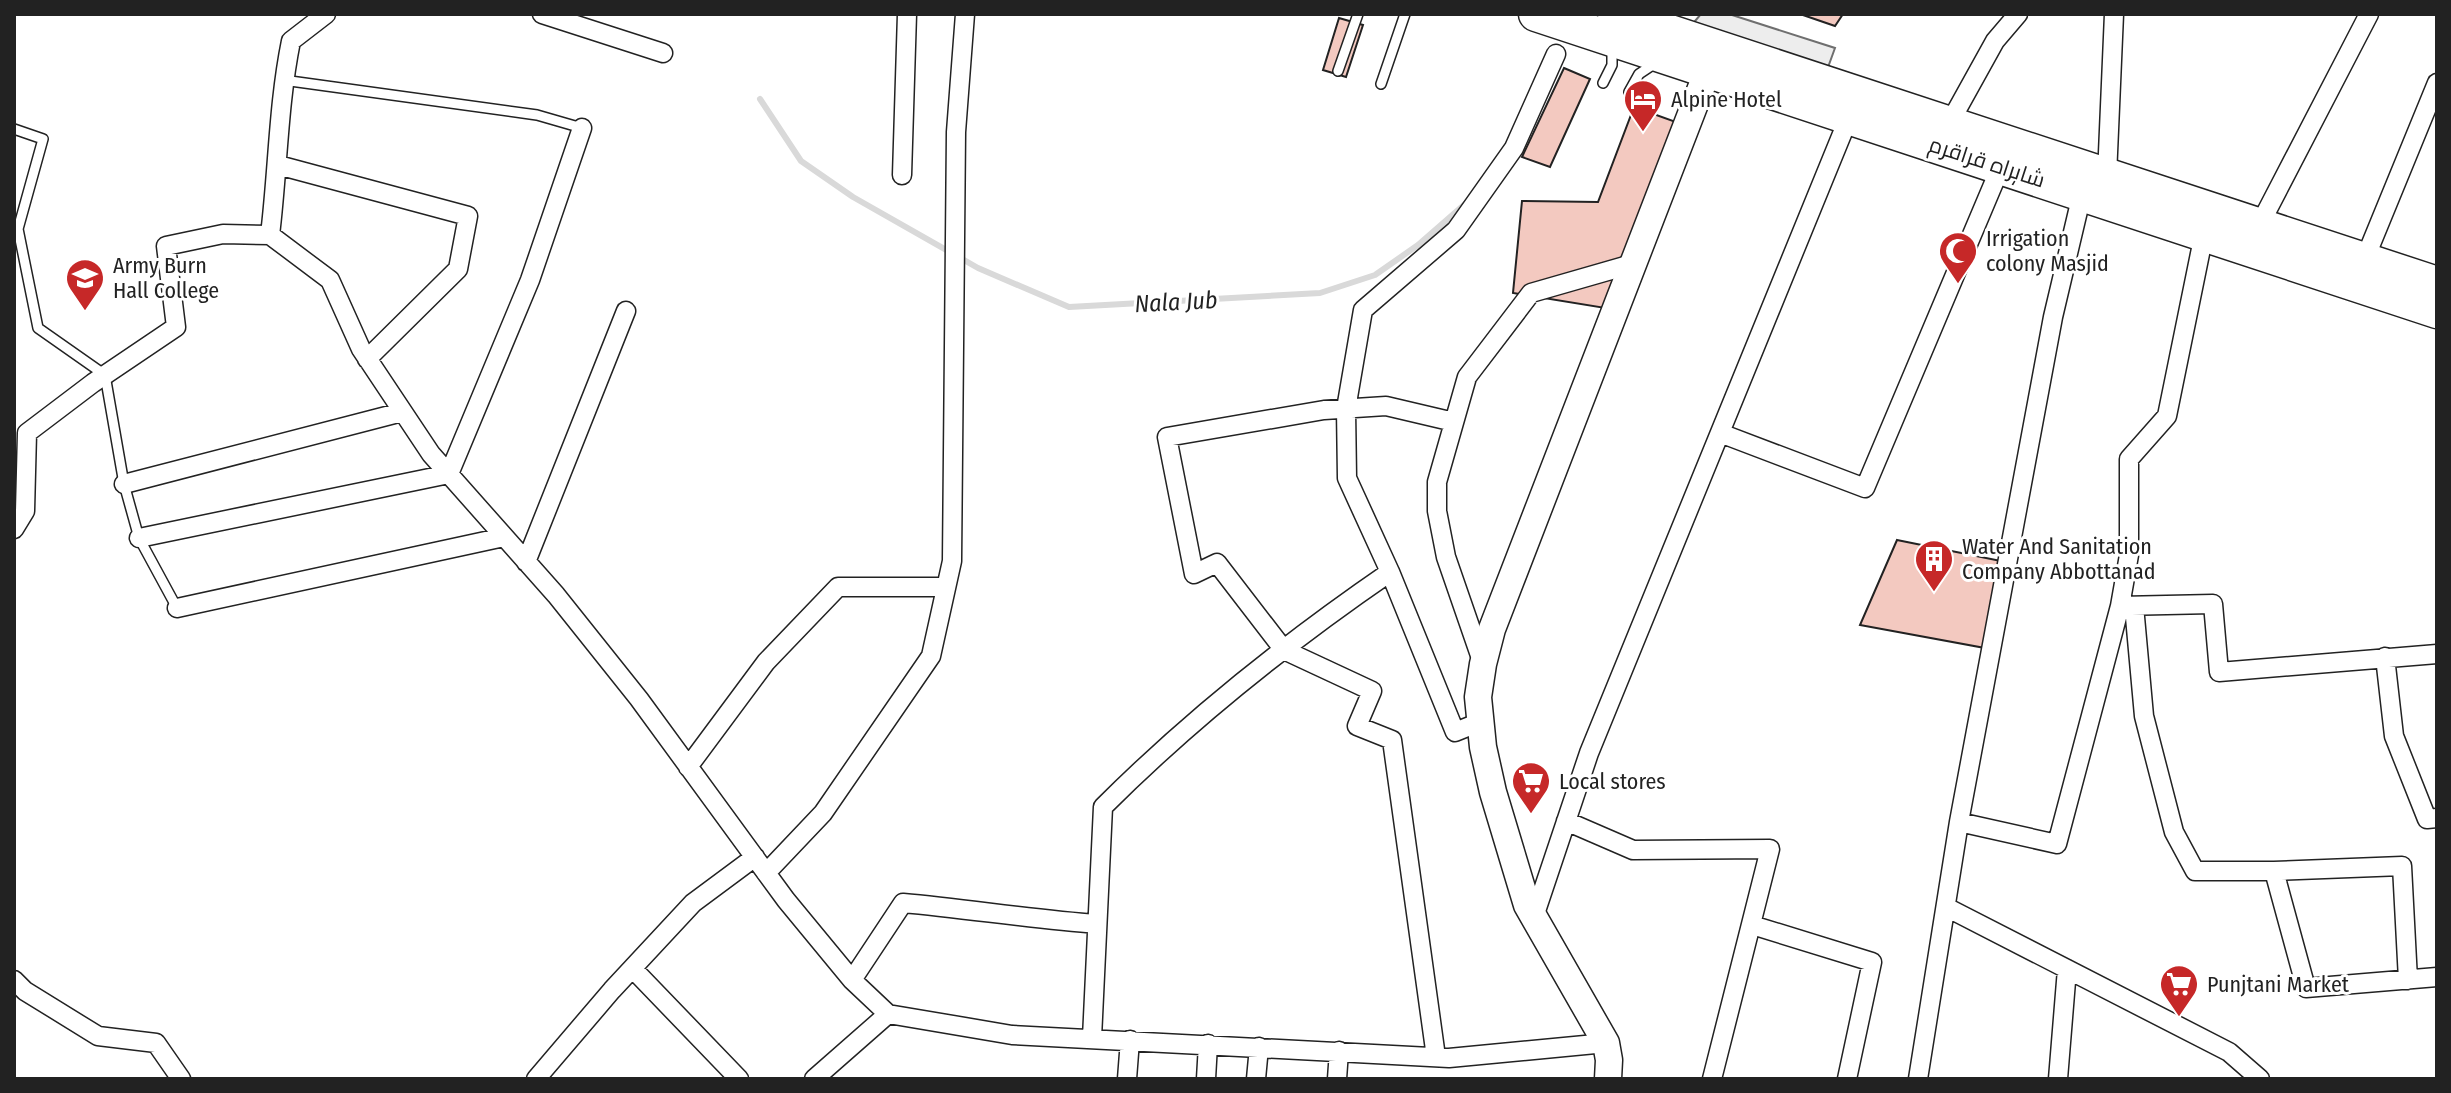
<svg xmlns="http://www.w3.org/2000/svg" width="2451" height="1093" font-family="'Fira Sans Condensed',Cairo,sans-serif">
	<rect width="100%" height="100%" fill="#fff"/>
	<path fill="#ededed" stroke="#6f6f6f" stroke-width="2" d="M 1701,14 L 1729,14 L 1835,48 L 1827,70 L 1689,28 Z"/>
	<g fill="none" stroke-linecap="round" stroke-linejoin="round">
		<path stroke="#d9d9d9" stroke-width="6" d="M 760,99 L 801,161 L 853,197 L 978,268 L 1069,307 L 1320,293 L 1375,275 L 1418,245 L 1465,204"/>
	</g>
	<path fill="#f3c9c0" stroke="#222" stroke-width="2" d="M 1800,14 L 1843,14 L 1835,26 Z
		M 1339,18 L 1363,25 L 1346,77 L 1323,70 Z
		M 1564,68 L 1590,79 L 1550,167 L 1522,157 Z
		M 1634,107 L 1676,122 L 1605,308 L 1513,293 L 1522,201 L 1598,202 Z
		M 1897,540 L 2001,561 L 1985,648 L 1860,625 Z"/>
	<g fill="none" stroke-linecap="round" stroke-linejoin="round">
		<g stroke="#222" stroke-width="12">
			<path id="lane" d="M 1338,71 L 1358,14
				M 283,80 L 537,115 L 582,128
				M 1603,83 L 1612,65 L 1612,49
				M 1381,84 L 1405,14
				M 1629,92 L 1639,74 L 1657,62
				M 14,129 L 43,139 L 18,229 L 38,328 L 105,375 L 124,484 L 139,538 L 177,608"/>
		</g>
		<g stroke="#222" stroke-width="21">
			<path id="street" d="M 326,14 L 291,41 C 278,105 278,170 270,235 L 330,280 L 361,349 L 431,454 L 556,595 L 639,699 L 786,900 L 852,980 L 888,1014 L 1012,1035 L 1449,1058 L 1606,1043
				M 542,14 L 663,53
				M 1949,124 L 1995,41 L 2018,14
				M 278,165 L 468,216 L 458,269 L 367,359
				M 902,175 L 907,14
				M 2107,176 L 2114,14
				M 2082,194 L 2053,317 L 1959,822 L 2057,844 L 2120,606
				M 2259,226 L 2369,14
				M 2204,234 L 2167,416 L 2129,459 L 2129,555 L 2120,606 L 2213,604 L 2219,672 L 2437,654
				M 2364,261 L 2437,83
				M 1720,433 L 1865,488 L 2001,166
				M 124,484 L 402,412
				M 14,529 L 25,511 L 27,433 L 93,383 L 176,327 L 166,246 L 223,234 L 270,235
				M 139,538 L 449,474 L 530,280 L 582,128
				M 526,562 L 626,311
				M 1390,572 L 1347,478 L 1346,409 L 1363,310 L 1456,230 L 1514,148 L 1556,54
				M 2134,606 L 2144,716 L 2174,832 L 2195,871 L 2274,871
				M 177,608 L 504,537
				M 2385,657 L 2394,736 L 2427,819 L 2437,818
				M 1483,664 L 1446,557 L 1437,511 L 1437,482 L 1467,377 L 1531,293 L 1632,264
				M 688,767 L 766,662 L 838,587 L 946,587
				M 1566,821 L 1633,850 L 1770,849 L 1712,1079
				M 766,873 L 823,813 L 931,656 L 952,561 L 956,132 L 965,14
				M 1946,907 L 2229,1052 L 2260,1079
				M 1534,917 L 1589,753 L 1849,117
				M 1752,925 L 1872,962 L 1847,1079
				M 634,970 L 739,1079
				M 14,980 L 25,991 L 98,1036 L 156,1043 L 181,1079
				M 852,980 L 903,903 C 968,909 1032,919 1097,924
				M 2408,980 L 2402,866 L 2274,871 L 2306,988 L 2437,977
				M 1092,1038 L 1103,807 C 1190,720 1288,642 1390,572 L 1455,732 L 1480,722
				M 1436,1057 L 1392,740 L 1357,726 L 1372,691 L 1284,650 L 1217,563 L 1194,574 L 1167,437 L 1324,410 L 1386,406 L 1454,422
				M 536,1079 L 612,990 L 693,903 L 755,857
				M 814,1079 L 888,1014
				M 1127,1079 L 1130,1040
				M 1206,1079 L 1208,1044
				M 1256,1079 L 1259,1047
				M 1337,1079 L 1339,1051
				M 1918,1079 L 1959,822
				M 2058,1079 L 2067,969"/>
		</g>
		<g stroke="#222" stroke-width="29">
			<path id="secondary" d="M 1608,1079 L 1609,1060 L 1606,1043 L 1527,905 L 1493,792 L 1483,747 L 1478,697 L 1483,664 L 1492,629 L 1708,70"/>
		</g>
		<g stroke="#222" stroke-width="37">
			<path id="highway" d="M 1536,14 L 2437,311
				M 1615,14 L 2437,284"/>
		</g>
		<use href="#lane" stroke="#fff" stroke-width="9"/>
		<use href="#street" stroke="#fff" stroke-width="18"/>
		<use href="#secondary" stroke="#fff" stroke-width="26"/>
		<use href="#highway" stroke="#fff" stroke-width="34"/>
	</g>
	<defs>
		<g id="hotel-pin" transform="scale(2)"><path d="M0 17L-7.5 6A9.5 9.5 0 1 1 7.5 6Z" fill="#c62828" stroke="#fff"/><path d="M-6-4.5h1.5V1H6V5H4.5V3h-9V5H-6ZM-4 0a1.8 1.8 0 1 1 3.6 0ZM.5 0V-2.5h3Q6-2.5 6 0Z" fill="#fff"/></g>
		<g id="mosque-pin" transform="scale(2)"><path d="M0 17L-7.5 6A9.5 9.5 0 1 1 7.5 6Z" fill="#c62828" stroke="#fff"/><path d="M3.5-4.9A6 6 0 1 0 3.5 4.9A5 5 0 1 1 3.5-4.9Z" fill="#fff"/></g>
		<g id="university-pin" transform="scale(2)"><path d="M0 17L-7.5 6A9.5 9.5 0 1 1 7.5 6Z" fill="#c62828" stroke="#fff"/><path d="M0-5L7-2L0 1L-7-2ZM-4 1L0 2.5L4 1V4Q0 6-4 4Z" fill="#fff"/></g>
		<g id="building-pin" transform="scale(2)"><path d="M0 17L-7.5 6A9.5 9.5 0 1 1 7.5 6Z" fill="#c62828" stroke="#fff"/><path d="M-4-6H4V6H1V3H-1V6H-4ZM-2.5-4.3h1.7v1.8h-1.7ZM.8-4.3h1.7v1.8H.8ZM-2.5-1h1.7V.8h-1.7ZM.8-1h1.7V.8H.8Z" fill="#fff"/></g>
		<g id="supermarket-pin" transform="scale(2)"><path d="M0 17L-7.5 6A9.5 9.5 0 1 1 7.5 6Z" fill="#c62828" stroke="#fff"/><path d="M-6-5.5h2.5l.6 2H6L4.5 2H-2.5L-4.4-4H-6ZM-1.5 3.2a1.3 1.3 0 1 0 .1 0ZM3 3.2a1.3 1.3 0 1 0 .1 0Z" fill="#fff"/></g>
	</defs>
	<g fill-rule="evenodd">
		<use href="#hotel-pin" x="1643" y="99"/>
		<use href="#mosque-pin" x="1958" y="251"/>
		<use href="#university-pin" x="85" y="278"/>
		<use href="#building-pin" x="1934" y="559"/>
		<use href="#supermarket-pin" x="1531" y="781"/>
		<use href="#supermarket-pin" x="2179" y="984"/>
	</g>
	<g text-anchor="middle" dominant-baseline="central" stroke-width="6" stroke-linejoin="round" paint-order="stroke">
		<g font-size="22" fill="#222" stroke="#fff" text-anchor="start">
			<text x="1671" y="99">Alpine Hotel</text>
			<text x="1986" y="238">Irrigation<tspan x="1986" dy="25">colony Masjid</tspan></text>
			<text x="113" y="265">Army Burn<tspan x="113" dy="25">Hall College</tspan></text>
			<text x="1962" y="546">Water And Sanitation<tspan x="1962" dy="25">Company Abbottanad</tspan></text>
			<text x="1559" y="781">Local stores</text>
			<text x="2207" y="984">Punjtani Market</text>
		</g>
		<g font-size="22" fill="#222" stroke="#fff">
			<text transform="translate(1987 162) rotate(18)">شاہراہ قراقرم</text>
		</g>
		<g font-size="24" font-style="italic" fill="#222" stroke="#fff">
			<text transform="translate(1176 302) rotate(-3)">Nala Jub</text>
		</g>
	</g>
	<rect width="2451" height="1093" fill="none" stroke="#222222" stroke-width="32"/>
</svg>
